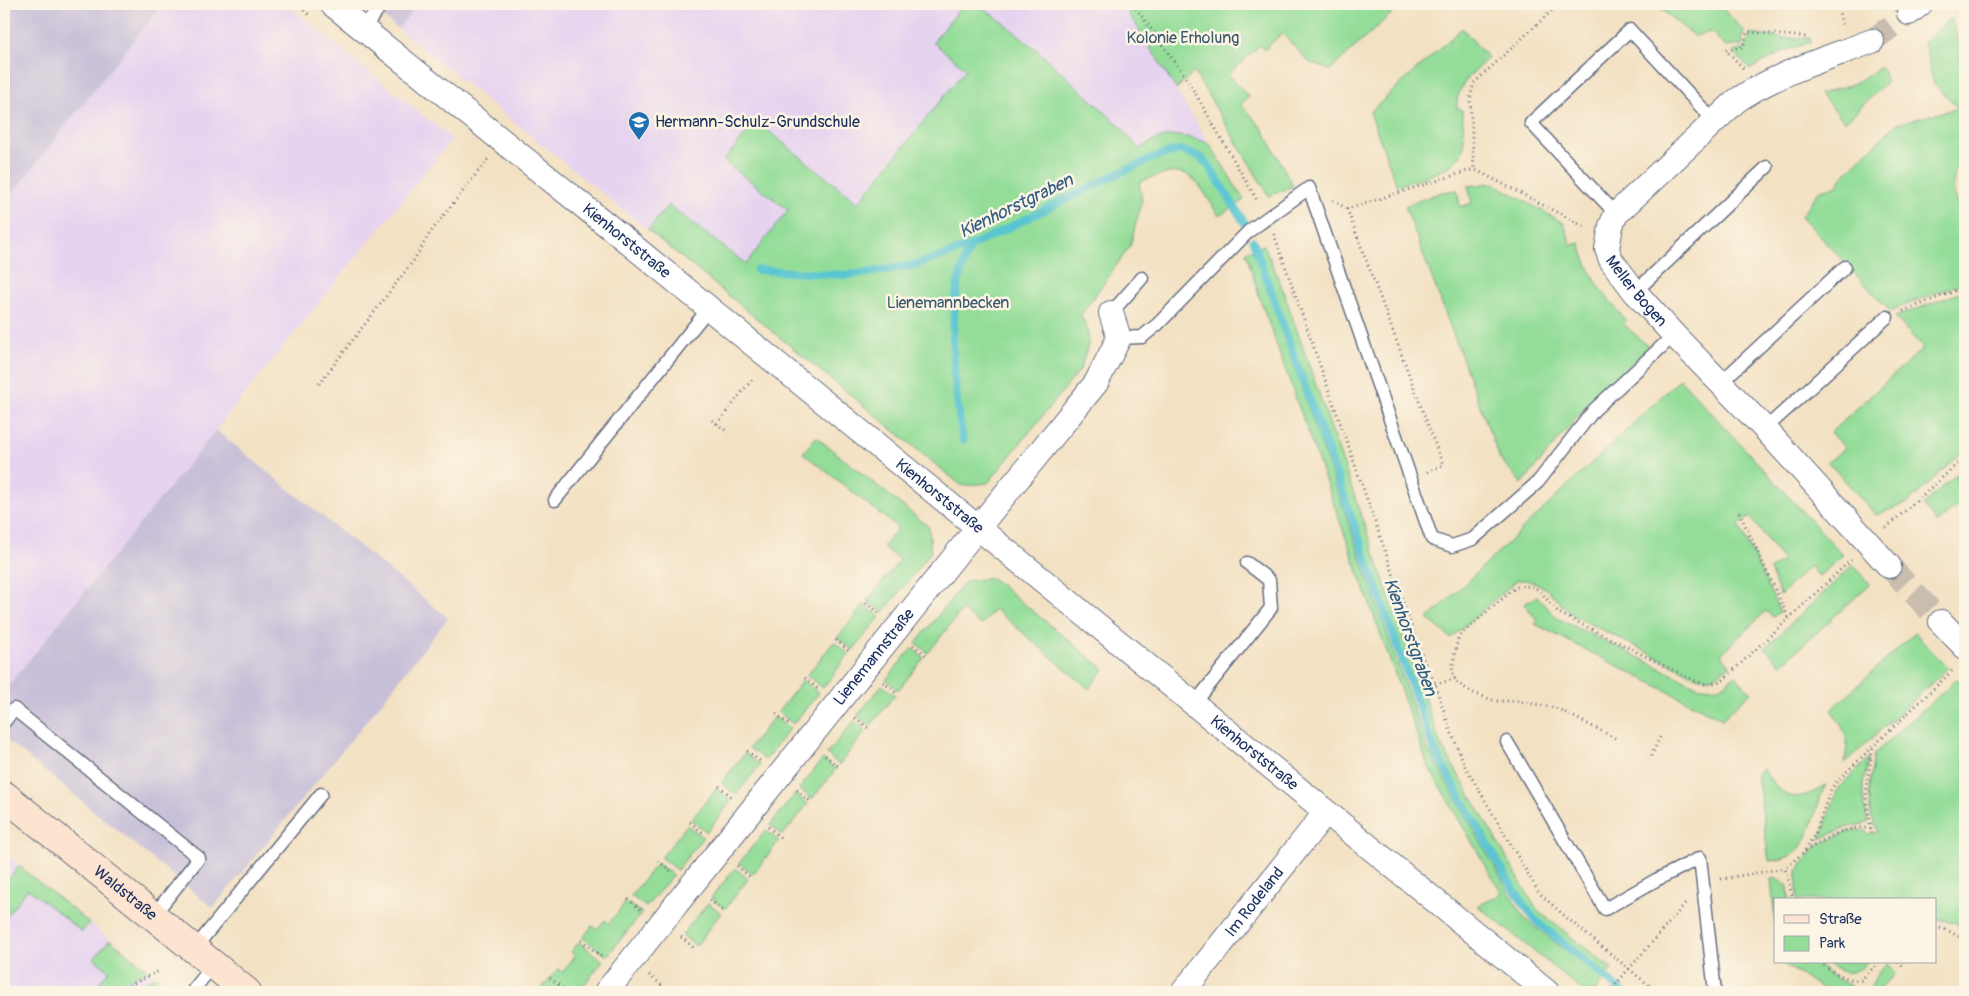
<svg xmlns="http://www.w3.org/2000/svg" width="1969" height="996" font-family="Pangolin,sans-serif">
	<rect width="100%" height="100%" fill="#fcf5e5"/>
	<filter id="ink" filterUnits="userSpaceOnUse"><feTurbulence type="fractalNoise" baseFrequency=".02" numOctaves="2"/><feDisplacementMap in="SourceGraphic" scale="10" xChannelSelector="R" yChannelSelector="G"/><feConvolveMatrix kernelMatrix="1 2 1 2 8 2 1 2 1" color-interpolation-filters="sRGB"/></filter>
	<filter id="wash" filterUnits="userSpaceOnUse"><feTurbulence type="fractalNoise" baseFrequency=".0096" numOctaves="4" result="noise"/><feDisplacementMap in="SourceGraphic" scale="20" xChannelSelector="R" yChannelSelector="G"/><feGaussianBlur stdDeviation="1.12" result="paint"/><feColorMatrix in="noise" values="0 0 0 0 0 0 0 0 0 0 0 0 0 0 0 0 0 1.4 0 .05"/><feComposite in="paint" operator="in"/></filter>
	<g filter="url(#wash)">
		<rect width="100%" height="100%" fill="#f3e1c3"/>
		<path fill="#e6d3f0" d="M 162,4 L 286,4 L 452,139 L 4,691 L 4,204 Z
			M 418,4 L 964,4 L 933,42 L 966,69 L 858,203 L 756,122 L 725,161 L 789,210 L 746,264 L 668,205 L 648,230 L 398,29 Z
			M 978,4 L 1123,4 L 1209,143 L 1180,135 L 1151,141 L 1140,149 L 1120,126 L 1038,51 Z
			M 4,853 L 174,992 L 4,992 Z"/>
		<path fill="#c8c0d8" d="M 4,4 L 162,4 L 4,204 Z
			M 368,4 L 418,4 L 398,29 Z
			M 216,430 L 448,618 L 378,707 L 213,908 L 4,738 L 4,691 Z"/>
		<path fill="#93dd98" stroke="#57867b" d="M 964,4 L 978,4 L 1004,23 L 1038,51 L 1120,126 L 1139,149 C 1169,131 1177,134 1209,143 L 1244,200 L 1219,216 C 1191,172 1192,163 1139,182 L 1142,200 L 1130,246 L 1081,315 L 1088,331 L 1088,345 L 1080,370 L 988,483 L 962,486 L 648,230 L 668,205 L 746,264 L 788,210 L 724,161 L 756,121 L 858,203 L 966,69 L 933,42 Z
			M 1123,4 L 1402,4 L 1330,70 L 1309,62 L 1282,33 L 1264,50 L 1260,45 L 1228,75 L 1249,97 L 1241,104 L 1263,129 L 1293,186 L 1269,196 L 1194,72 L 1176,89 Z
			M 1654,4 L 1718,4 L 1744,31 L 1742,45 L 1726,47 L 1711,32 L 1694,36 Z
			M 1951,18 L 1965,60 L 1965,156 L 1955,171 L 1953,185 L 1955,198 L 1965,224 L 1965,282 L 1890,311 L 1801,216 L 1820,190 L 1838,186 L 1841,178 L 1896,124 L 1959,108 L 1934,85 L 1924,42 Z
			M 1462,28 L 1488,58 C 1474,72 1455,86 1457,108 L 1462,110 C 1463,122 1465,137 1463,149 C 1458,171 1416,179 1397,186 L 1370,112 Z
			M 1751,34 L 1781,38 L 1810,38 L 1810,42 L 1785,51 L 1750,69 L 1733,52 L 1745,49 Z
			M 1881,67 L 1887,82 L 1845,122 L 1820,94 L 1855,83 Z
			M 1493,183 L 1564,223 L 1571,245 L 1580,243 C 1589,277 1604,294 1626,321 L 1623,324 L 1649,347 L 1588,404 L 1522,484 L 1500,459 L 1405,206 L 1442,192 L 1457,190 L 1460,207 L 1472,203 L 1468,186 Z
			M 1264,245 L 1283,290 L 1440,743 L 1537,910 L 1612,969 L 1607,975 L 1530,912 L 1435,745 L 1258,247 Z
			M 1253,249 L 1427,748 L 1524,918 L 1604,980 L 1595,992 L 1584,992 L 1478,906 L 1502,894 L 1428,766 L 1260,299 L 1246,252 Z
			M 1965,291 L 1965,449 L 1908,503 L 1876,515 L 1828,462 L 1845,448 L 1831,432 L 1923,348 L 1895,317 Z
			M 1680,379 L 1843,555 L 1819,576 L 1810,566 L 1780,595 L 1770,570 L 1783,560 L 1750,517 L 1739,525 L 1780,612 L 1773,617 L 1766,611 L 1721,654 L 1730,665 C 1718,675 1711,680 1695,676 L 1574,616 C 1553,599 1546,579 1517,580 L 1451,638 L 1428,619 Z
			M 816,437 L 929,527 L 931,552 L 883,613 L 867,601 L 900,560 L 883,547 L 898,528 L 803,453 Z
			M 1965,466 L 1965,499 L 1937,523 L 1923,505 Z
			M 1853,565 L 1870,584 L 1781,665 L 1765,648 Z
			M 992,578 L 1104,669 L 1089,689 L 995,609 L 981,625 L 962,610 L 928,653 L 916,643 L 966,581 Z
			M 1537,596 L 1557,618 L 1697,686 C 1714,689 1723,689 1734,675 L 1751,692 L 1722,719 L 1535,624 L 1538,621 L 1524,604 Z
			M 864,605 L 880,617 L 853,650 L 837,638 Z
			M 1915,633 L 1948,668 L 1844,764 C 1850,740 1846,730 1831,710 Z
			M 834,642 L 849,654 L 823,688 L 807,675 Z
			M 912,648 L 924,658 L 898,690 L 886,680 Z
			M 1957,679 L 1965,688 L 1965,928 L 1954,922 L 1935,919 L 1935,900 L 1797,900 L 1797,871 L 1816,847 L 1844,833 L 1860,830 L 1866,831 L 1867,834 L 1878,832 L 1871,816 L 1868,794 L 1874,754 Z
			M 803,680 L 819,693 L 793,724 L 778,712 Z
			M 882,685 L 895,695 L 870,726 L 857,716 Z
			M 774,717 L 790,728 L 765,760 L 749,748 Z
			M 854,721 L 866,731 L 839,765 L 827,754 Z
			M 745,753 L 760,765 L 736,795 L 721,783 Z
			M 823,759 L 836,769 L 812,799 L 799,789 Z
			M 1869,759 L 1863,784 L 1863,797 L 1868,823 L 1848,827 L 1820,839 L 1837,791 L 1842,784 Z
			M 1762,768 C 1783,798 1792,806 1826,785 L 1822,792 C 1812,822 1809,860 1769,861 L 1757,773 Z
			M 717,788 L 731,801 L 707,832 L 691,820 Z
			M 795,794 L 808,804 L 783,835 L 770,825 Z
			M 687,825 L 703,837 L 677,870 L 661,858 Z
			M 766,830 L 779,841 L 753,874 L 739,863 Z
			M 657,863 L 673,875 L 646,907 L 631,896 Z
			M 19,866 L 89,923 L 82,932 L 28,889 L 4,919 L 4,885 Z
			M 735,868 L 748,879 L 725,909 L 711,898 Z
			M 1775,878 L 1788,886 L 1789,900 L 1775,900 L 1775,922 L 1771,879 Z
			M 626,902 L 642,913 L 607,956 L 583,938 L 592,926 L 597,929 L 605,920 L 609,923 Z
			M 708,903 L 721,913 L 696,946 L 682,935 Z
			M 110,940 L 148,970 L 106,992 L 91,992 L 109,971 L 94,958 Z
			M 579,942 L 603,961 L 578,992 L 546,992 L 542,988 L 558,969 L 563,972 L 575,956 L 571,952 Z
			M 1780,962 L 1814,962 L 1826,972 L 1852,987 L 1849,992 L 1828,992 Z
			M 1825,962 L 1868,962 C 1854,977 1840,974 1825,962 Z
			M 1887,964 L 1896,973 L 1876,992 L 1868,992 L 1878,972 Z
			M 155,977 L 173,992 L 125,992 Z"/>
		<g fill="none" stroke-linecap="round" stroke-linejoin="round">
			<path stroke="#59c5d2" stroke-width="8" d="M 1253,241 L 1435,752 L 1506,877 L 1534,919 L 1623,992
				M 757,270 L 845,275 L 867,273 L 919,264 L 971,246 L 1113,176 L 1155,157 L 1179,150 L 1200,157 L 1209,166 L 1246,225
				M 963,440 C 953,383 944,298 971,246"/>
		</g>
	</g>
	<g filter="url(#ink)">
		<g fill="none" stroke-linecap="round" stroke-linejoin="round">
			<path stroke="#c8bdaf" stroke-width="24" stroke-dasharray="24 12" stroke-linecap="butt" d="M 1872,41 L 1909,13
				M 1889,566 L 1941,622"/>
			<g stroke="#676d81" stroke-width="15">
				<path id="service" d="M 363,29 L 382,4
					M 1616,214 L 1531,123 L 1630,30 L 1714,121
					M 1635,292 L 1767,167
					M 1111,313 L 1142,278
					M 1119,338 L 1142,337 L 1158,324 L 1249,231 L 1309,188 L 1432,539 L 1452,546 L 1473,539 L 1538,482 L 1594,410 L 1674,335
					M 1720,383 L 1845,267
					M 1765,429 L 1887,317
					M 555,500 L 709,308
					M 1194,704 L 1271,608 L 1269,580 L 1247,563
					M 4,722 L 14,709 L 199,858 L 153,916
					M 1507,742 L 1605,909 L 1656,880 L 1700,858 L 1715,992
					M 194,949 L 321,794
					M 192,992 L 213,965"/>
			</g>
			<g stroke="#676d81" stroke-width="26">
				<g id="minor">
					<path id="s1" d="M 332,4 L 612,229 L 1547,992"/>
					<path d="M 1909,13 L 1920,4"/>
					<path id="s2" d="M 1872,41 C 1826,59 1777,73 1736,101 L 1616,214 L 1611,226 L 1607,249 L 1611,260 L 1635,292 L 1674,335 L 1765,429 L 1889,566"/>
					<path d="M 1941,622 L 1965,647"/>
					<path id="s3" d="M 606,992 L 959,551 L 1096,383 L 1119,338 L 1111,313"/>
					<path id="s4" d="M 1183,992 L 1326,812"/>
				</g>
			</g>
			<g stroke="#676d81" stroke-width="30">
				<g id="secondary">
					<path id="s5" d="M 4,795 L 247,992"/>
				</g>
			</g>
			<path stroke="#676d81" stroke-width="3" stroke-dasharray="1 4" stroke-linecap="butt" d="M 296,4 L 310,15
				M 1133,4 L 1187,79 L 1258,202
				M 1559,4 L 1474,83 L 1470,99 L 1474,169 L 1585,227
				M 1837,4 L 1843,27
				M 1743,68 L 1726,50 L 1743,47 L 1747,32 L 1808,37
				M 1965,165 C 1958,177 1960,192 1965,204
				M 1333,200 L 1347,209
				M 1274,234 L 1423,659 L 1435,684 L 1450,729 L 1465,766 L 1539,893 L 1567,918 L 1657,992
				M 1903,311 L 1965,287
				M 319,384 L 414,260 L 430,233 L 488,159
				M 712,420 L 717,424
				M 725,430 L 717,424 L 754,377
				M 1427,472 L 1443,465 L 1347,209 L 1474,169
				M 1739,512 L 1789,619
				M 1886,528 L 1965,457
				M 866,603 L 879,613
				M 836,640 L 849,651
				M 913,645 L 926,655
				M 805,678 L 818,689
				M 883,682 L 896,693
				M 1435,684 L 1455,679
				M 776,714 L 789,725
				M 855,718 L 868,728
				M 1615,738 L 1556,708 L 1518,701 L 1495,701 L 1471,692 L 1456,682 L 1452,670 L 1458,637 L 1516,587 L 1530,586 L 1539,590 L 1559,613 L 1695,681 L 1708,685 L 1723,680 L 1851,560
				M 747,751 L 760,761
				M 825,756 L 838,766
				M 1651,756 L 1661,735
				M 719,786 L 732,797
				M 797,790 L 810,801
				M 690,822 L 703,833
				M 768,827 L 781,838
				M 1871,829 L 1866,797 L 1867,781 L 1873,746
				M 1805,851 C 1824,840 1848,823 1871,829 L 1871,833
				M 658,861 L 672,872
				M 737,866 L 750,877
				M 1721,879 L 1785,868
				M 628,899 L 641,910
				M 710,900 L 723,911
				M 1793,900 L 1785,868 L 1804,852 L 1815,834 L 1831,789 L 1838,780 L 1954,669
				M 1935,927 L 1947,930 L 1965,940
				M 681,937 L 694,948
				M 581,940 L 604,959
				M 1820,962 C 1831,971 1846,981 1861,980 L 1879,962
				M 1898,962 L 1903,967
				M 649,975 L 670,992
				M 550,978 L 568,992
				M 116,992 L 159,971
				M 1609,992 L 1687,902"/>
			<use href="#service" stroke="#fff" stroke-width="12"/>
			<use href="#minor" stroke="#fff" stroke-width="24"/>
			<use href="#secondary" stroke="#fde4d0" stroke-width="28"/>
		</g>
	</g>
	<defs>
		<g id="school-pin" transform="scale(1.125)"><path d="M0 17L-7.5 6A9.5 9.5 0 1 1 7.5 6Z" fill="#1f6fb2" stroke="#fcf5e5"/><path d="M0-5L7-2L0 1L-7-2ZM-4 1L0 2.5L4 1V4Q0 6-4 4Z" fill="#fff"/></g>
	</defs>
	<g fill-rule="evenodd">
		<use href="#school-pin" x="639" y="122"/>
	</g>
	<g text-anchor="middle" dominant-baseline="central" stroke-width="5" stroke-linejoin="round" paint-order="stroke">
		<g font-size="16" fill="#395a6c" stroke="#fcf5e5">
			<text x="1183" y="38">Kolonie Erholung</text>
			<text x="948" y="303">Lienemannbecken</text>
		</g>
		<g font-size="16" fill="#1b2f5e" stroke="#fcf5e5" text-anchor="start">
			<text x="655" y="122">Hermann-Schulz-Grundschule</text>
		</g>
		<g font-size="16" fill="#1b2f5e" stroke="#fcf5e5">
			<text stroke="none"><textPath href="#s1" startOffset="378">Kienhorststraße</textPath></text>
			<text stroke="none"><textPath href="#s2" startOffset="402">Meller Bogen</textPath></text>
			<text stroke="none"><textPath href="#s1" startOffset="782">Kienhorststraße</textPath></text>
			<text stroke="none"><textPath href="#s3" startOffset="429">Lienemannstraße</textPath></text>
			<text stroke="none"><textPath href="#s1" startOffset="1188">Kienhorststraße</textPath></text>
			<text stroke="none"><textPath href="#s5" startOffset="156">Waldstraße</textPath></text>
			<text stroke="none"><textPath href="#s4" startOffset="115">Im Rodeland</textPath></text>
		</g>
		<g font-size="18" font-style="italic" fill="#2e5c81" stroke="#fcf5e5">
			<text transform="translate(1016 206) rotate(-26)">Kienhorstgraben</text>
			<text transform="translate(1410 637) rotate(70)">Kienhorstgraben</text>
		</g>
	</g>
	<rect width="1969" height="996" fill="none" stroke="#fcf5e5" stroke-width="20"/>
	<rect x="1774" y="898" width="162" height="65" fill="#fcf5e5" stroke="#a2a6af"/>
	<rect x="1784" y="915" width="25" height="8" fill="#fde4d0" stroke="#a2a6af"/>
	<text x="1819" y="924" font-size="15" fill="#1b2f5e">Straße</text>
	<rect x="1784" y="936" width="25" height="15" fill="#93dd98" stroke="#a2a6af"/>
	<text x="1819" y="948" font-size="15" fill="#1b2f5e">Park</text>
</svg>
